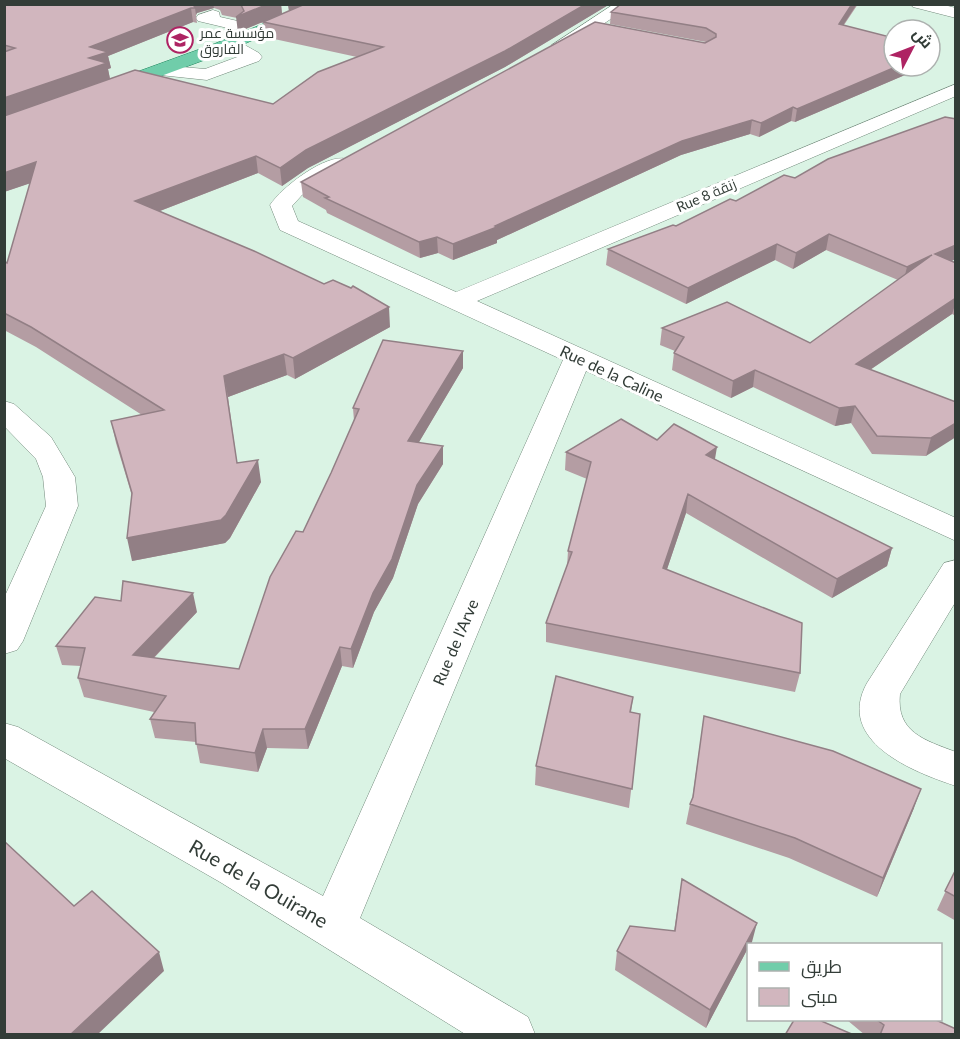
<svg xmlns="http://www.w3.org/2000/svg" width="960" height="1039" font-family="Lato,Cairo,sans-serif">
	<rect width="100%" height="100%" fill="#daf3e4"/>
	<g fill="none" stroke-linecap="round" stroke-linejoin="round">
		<g stroke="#738a7c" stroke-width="1">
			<path id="minor" d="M 614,4 L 633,4 L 566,49 L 560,50 L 552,45 Z
				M 911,4 L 940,4 L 956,8 L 956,18 L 913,7 Z
				M 213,10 L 219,12 L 220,17 L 242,22 L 244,25 L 236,30 L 198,21 L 196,18 L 198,15 Z
				M 232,38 L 259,53 L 262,57 L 259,61 L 207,80 L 160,75 L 151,70 L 160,65 L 205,69 L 240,56 L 224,43 Z
				M 956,84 L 956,96 L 477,301 L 956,518 L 956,541 L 586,371 L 360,918 L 528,1017 L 535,1034 L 465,1034 L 220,882 L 4,758 L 4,723 L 18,727 L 323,896 L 563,360 L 280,230 L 270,205 C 282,187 326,153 347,159 L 350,163 L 347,167 L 302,195 L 292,206 L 298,221 L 456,292 Z
				M 4,401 L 14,404 L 51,437 L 75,477 L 78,506 L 23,641 L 17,650 L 4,654 L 4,598 L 46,506 L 43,477 L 36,459 L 4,426 Z
				M 956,560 L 956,601 L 900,694 C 896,732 924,740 956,752 L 956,786 C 913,772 835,741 867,683 L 944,563 Z"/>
		</g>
		<g stroke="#1d855d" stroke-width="1">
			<path id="major" d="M 312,4 L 334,4 L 226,52 L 115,93 L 101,93 L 99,89 L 101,85 L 214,44 Z"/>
		</g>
		<use href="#minor" fill="#fff" fill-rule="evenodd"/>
		<use href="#major" fill="#70cdaa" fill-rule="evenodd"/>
	</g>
	<path fill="#b49da3" d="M 4,4 L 281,4 L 282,14 L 238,32 L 237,18 L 222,15 L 220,10 L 214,8 L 197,13 L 196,15 L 197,23 L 193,22 L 108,56 L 111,68 L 108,69 L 110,79 L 273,104 L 357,57 L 265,37 L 263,22 L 289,11 L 288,4 L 610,4 L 505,67 L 308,168 L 282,186 L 258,173 L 160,211 L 390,327 L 295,379 L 287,375 L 228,397 L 237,463 L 261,482 L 230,538 L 225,543 L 132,561 L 132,496 L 116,443 L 111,421 L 142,415 L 36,347 L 4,330 L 4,261 L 7,263 L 30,183 L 4,192 Z
		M 621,4 L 858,4 L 844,25 L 894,66 L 926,66 L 795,122 L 791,121 L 759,137 L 750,134 L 681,155 L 497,240 L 497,243 L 453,260 L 438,253 L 420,258 L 327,213 L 326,210 L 303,197 L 301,182 L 706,42 L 610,24 L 611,12 Z
		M 736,201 L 956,259 L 951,261 L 956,263 L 956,316 L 952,314 L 870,370 L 956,402 L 926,456 L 872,454 L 851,423 L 835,426 L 753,387 L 731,398 L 672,370 L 674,353 L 675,351 L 660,345 L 662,328 L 810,343 L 898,280 L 826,250 L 793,269 L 775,260 L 686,304 L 606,265 L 608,249 L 676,226 Z
		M 463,351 L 463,368 L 419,442 L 443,464 L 418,504 L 393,578 L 374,612 L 353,668 L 342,666 L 308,749 L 267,748 L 258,772 L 200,763 L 196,742 L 155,738 L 150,719 L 154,712 L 84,697 L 78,678 L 81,666 L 62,665 L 56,646 L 197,612 L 154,658 L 239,669 L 303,532 L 331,473 L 354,421 L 353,408 Z
		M 566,452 L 715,459 L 892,548 L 887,566 L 832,598 L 686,513 L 667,569 L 800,673 L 795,692 L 546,642 L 546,623 L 567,567 L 568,551 L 587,479 L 565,470 Z
		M 633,697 L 631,712 L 640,714 L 629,808 L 535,785 L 536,766 Z
		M 704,716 L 914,808 L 877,897 L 789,858 L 686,824 L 690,804 L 692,800 Z
		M 956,869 L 956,921 L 937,910 Z
		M 682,879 L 752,942 L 748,945 L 748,948 L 706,1028 L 615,970 L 617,951 L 674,931 Z
		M 847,1020 L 936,1020 L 956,1035 L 865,1035 Z"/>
	<path fill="#927f85" d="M 192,4 L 213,4 L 214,8 L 197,13 L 196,15 L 195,8 Z
		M 268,4 L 281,4 L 282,14 L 238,32 L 236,17 Z
		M 288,4 L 305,4 L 289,11 Z
		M 586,4 L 610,4 L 505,67 L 308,168 L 282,186 L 280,168 L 306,150 Z
		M 852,4 L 857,4 L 836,36 L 839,24 Z
		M 191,8 L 193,22 L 108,56 L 111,68 L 108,69 L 110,79 L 4,116 L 4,98 L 90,47 Z
		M 938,49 L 935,62 L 930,64 L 930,53 Z
		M 898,66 L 926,66 L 795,122 L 797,109 Z
		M 793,107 L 791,121 L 759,137 L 761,123 Z
		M 752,120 L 750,134 L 681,155 L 497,240 L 497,243 L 453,260 L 453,244 L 682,141 Z
		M 256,156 L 258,173 L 139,219 L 135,201 Z
		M 36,162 L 40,180 L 4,192 L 4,173 Z
		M 829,234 L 826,250 L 793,269 L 796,253 Z
		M 437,237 L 438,253 L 420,258 L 419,242 Z
		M 777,244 L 775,260 L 686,304 L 688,288 Z
		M 956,245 L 956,259 L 930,270 L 935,254 Z
		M 932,255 L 903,283 L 907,267 Z
		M 956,298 L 956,302 L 952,314 L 852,382 L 856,364 Z
		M 389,307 L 390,327 L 295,379 L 293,358 Z
		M 463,351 L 463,368 L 409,459 L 408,441 Z
		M 284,354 L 287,375 L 228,397 L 224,376 Z
		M 755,370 L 753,387 L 731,398 L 733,381 Z
		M 855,406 L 851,423 L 835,426 L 839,408 Z
		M 956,423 L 956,437 L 926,456 L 931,438 Z
		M 443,446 L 443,464 L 418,504 L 393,578 L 374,612 L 353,668 L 351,649 L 373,593 L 417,485 Z
		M 717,447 L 714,465 L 706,455 Z
		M 258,460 L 261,482 L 230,538 L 225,543 L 132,561 L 127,538 Z
		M 688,494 L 686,513 L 661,587 L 663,568 Z
		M 892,548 L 887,566 L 832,598 L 837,579 Z
		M 193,593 L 197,612 L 138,674 L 133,655 Z
		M 340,647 L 342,666 L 308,749 L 305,729 Z
		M 263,729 L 267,748 L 258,772 L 255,753 Z
		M 921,789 L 914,808 L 877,897 L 883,878 Z
		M 757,923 L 752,942 L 750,945 L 748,945 L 748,948 L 706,1028 L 710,1010 Z
		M 159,952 L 164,971 L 97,1035 L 70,1035 Z"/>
	<path fill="#d1b6be" stroke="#927f85" stroke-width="1.5" d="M 4,4 L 193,4 L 195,8 L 191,8 L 90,47 L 108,52 L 89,58 L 107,63 L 4,98 L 4,52 L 15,48 L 4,45 Z
		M 237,4 L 268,4 L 236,17 L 244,11 L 241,5 Z
		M 305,4 L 586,4 L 505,51 L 306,150 L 280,168 L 256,156 L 135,201 L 254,251 L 324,284 L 333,280 L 351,288 L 353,286 L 389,307 L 293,358 L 284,354 L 224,376 L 237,463 L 258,460 L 226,515 L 221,520 L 127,538 L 132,493 L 111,421 L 164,410 L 31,327 L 4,313 L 4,261 L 7,263 L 36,162 L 4,173 L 4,116 L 135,70 L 273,104 L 318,72 L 383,47 L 263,22 Z
		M 621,4 L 852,4 L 839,24 L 894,38 L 894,66 L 898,66 L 797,109 L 793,107 L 761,123 L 752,120 L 682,141 L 495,226 L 497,227 L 453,244 L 437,237 L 419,242 L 325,198 L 329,197 L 301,182 L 595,22 L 705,43 L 716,37 L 716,34 L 706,28 L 611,12 Z
		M 930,47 L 938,49 L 930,53 Z
		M 945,117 L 956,119 L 956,245 L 935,254 L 956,263 L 956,298 L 856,364 L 956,402 L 956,423 L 931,438 L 877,436 L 855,406 L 839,408 L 755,370 L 733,381 L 674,353 L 684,337 L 662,328 L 727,302 L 810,343 L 932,255 L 907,267 L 829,234 L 796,253 L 777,244 L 688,288 L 608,249 L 673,225 L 676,226 L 730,199 L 736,201 L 784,175 L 795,178 L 828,159 Z
		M 383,340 L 463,351 L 408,441 L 443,446 L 417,485 L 392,559 L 373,593 L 351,649 L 340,647 L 305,729 L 263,729 L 255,753 L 196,744 L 195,723 L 150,719 L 166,696 L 78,678 L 85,648 L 56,646 L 95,597 L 121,601 L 123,581 L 193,593 L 133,655 L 239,669 L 270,577 L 296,531 L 303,532 L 331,473 L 359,409 L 353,408 Z
		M 621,419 L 657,440 L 674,424 L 717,447 L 706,455 L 892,548 L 837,579 L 688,494 L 663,568 L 802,623 L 800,673 L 546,623 L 572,552 L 568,551 L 591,462 L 566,452 Z
		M 556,676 L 633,697 L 630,712 L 640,714 L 632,789 L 536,766 Z
		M 704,716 L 833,751 L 921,789 L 883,878 L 795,838 L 690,804 L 693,797 Z
		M 4,841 L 74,906 L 92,891 L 159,952 L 70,1035 L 4,1035 Z
		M 956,869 L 956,897 L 945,891 Z
		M 682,879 L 757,923 L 710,1010 L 617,951 L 630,926 L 675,931 Z
		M 794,1020 L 819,1020 L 854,1035 L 785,1035 Z
		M 877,1020 L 936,1020 L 956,1029 L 956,1035 L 880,1035 L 884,1025 Z"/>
	<defs>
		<g id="school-ring" transform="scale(1.35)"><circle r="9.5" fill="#fff" stroke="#ae2363" stroke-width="1.5"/><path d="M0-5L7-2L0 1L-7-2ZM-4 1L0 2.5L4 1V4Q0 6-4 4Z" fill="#ae2363"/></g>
	</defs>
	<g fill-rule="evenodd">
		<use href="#school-ring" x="180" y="40"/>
	</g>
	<g text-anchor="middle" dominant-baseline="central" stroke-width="6" stroke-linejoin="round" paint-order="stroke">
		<g font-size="14" fill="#333d38" stroke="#fff" text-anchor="start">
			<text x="200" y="32">مؤسسة عمر<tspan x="200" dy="16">الفاروق</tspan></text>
		</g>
		<g font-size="14" fill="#333d38" stroke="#fff">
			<text transform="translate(706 195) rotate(-23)">Rue 8 زنقة</text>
		</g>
		<g font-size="16" fill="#333d38" stroke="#fff">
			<text transform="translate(612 373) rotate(25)">Rue de la Caline</text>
			<text transform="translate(455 642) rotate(-67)">Rue de l'Arve</text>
		</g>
		<g font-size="20" fill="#333d38" stroke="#fff">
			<text transform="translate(259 883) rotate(30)">Rue de la Ouirane</text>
		</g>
	</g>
	<rect width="960" height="1039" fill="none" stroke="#333d38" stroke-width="12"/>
	<rect x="747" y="943" width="195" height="78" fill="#ffffff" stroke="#adb1af" stroke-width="1.5"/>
	<rect x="759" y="962" width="30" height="9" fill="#70cdaa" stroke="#adb1af" stroke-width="1.5"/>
	<text x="801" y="973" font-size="18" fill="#333d38">طريق</text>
	<rect x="759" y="988" width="30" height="18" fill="#d1b6be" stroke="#adb1af" stroke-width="1.5"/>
	<text x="801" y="1003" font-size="18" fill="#333d38">مبنى</text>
	<g transform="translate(912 48) rotate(48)"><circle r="28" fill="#ffffff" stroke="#adb1af" stroke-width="1.5"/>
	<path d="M0-4.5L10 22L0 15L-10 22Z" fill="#ae2363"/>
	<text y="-9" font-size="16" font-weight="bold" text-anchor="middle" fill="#333d38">ش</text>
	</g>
</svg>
